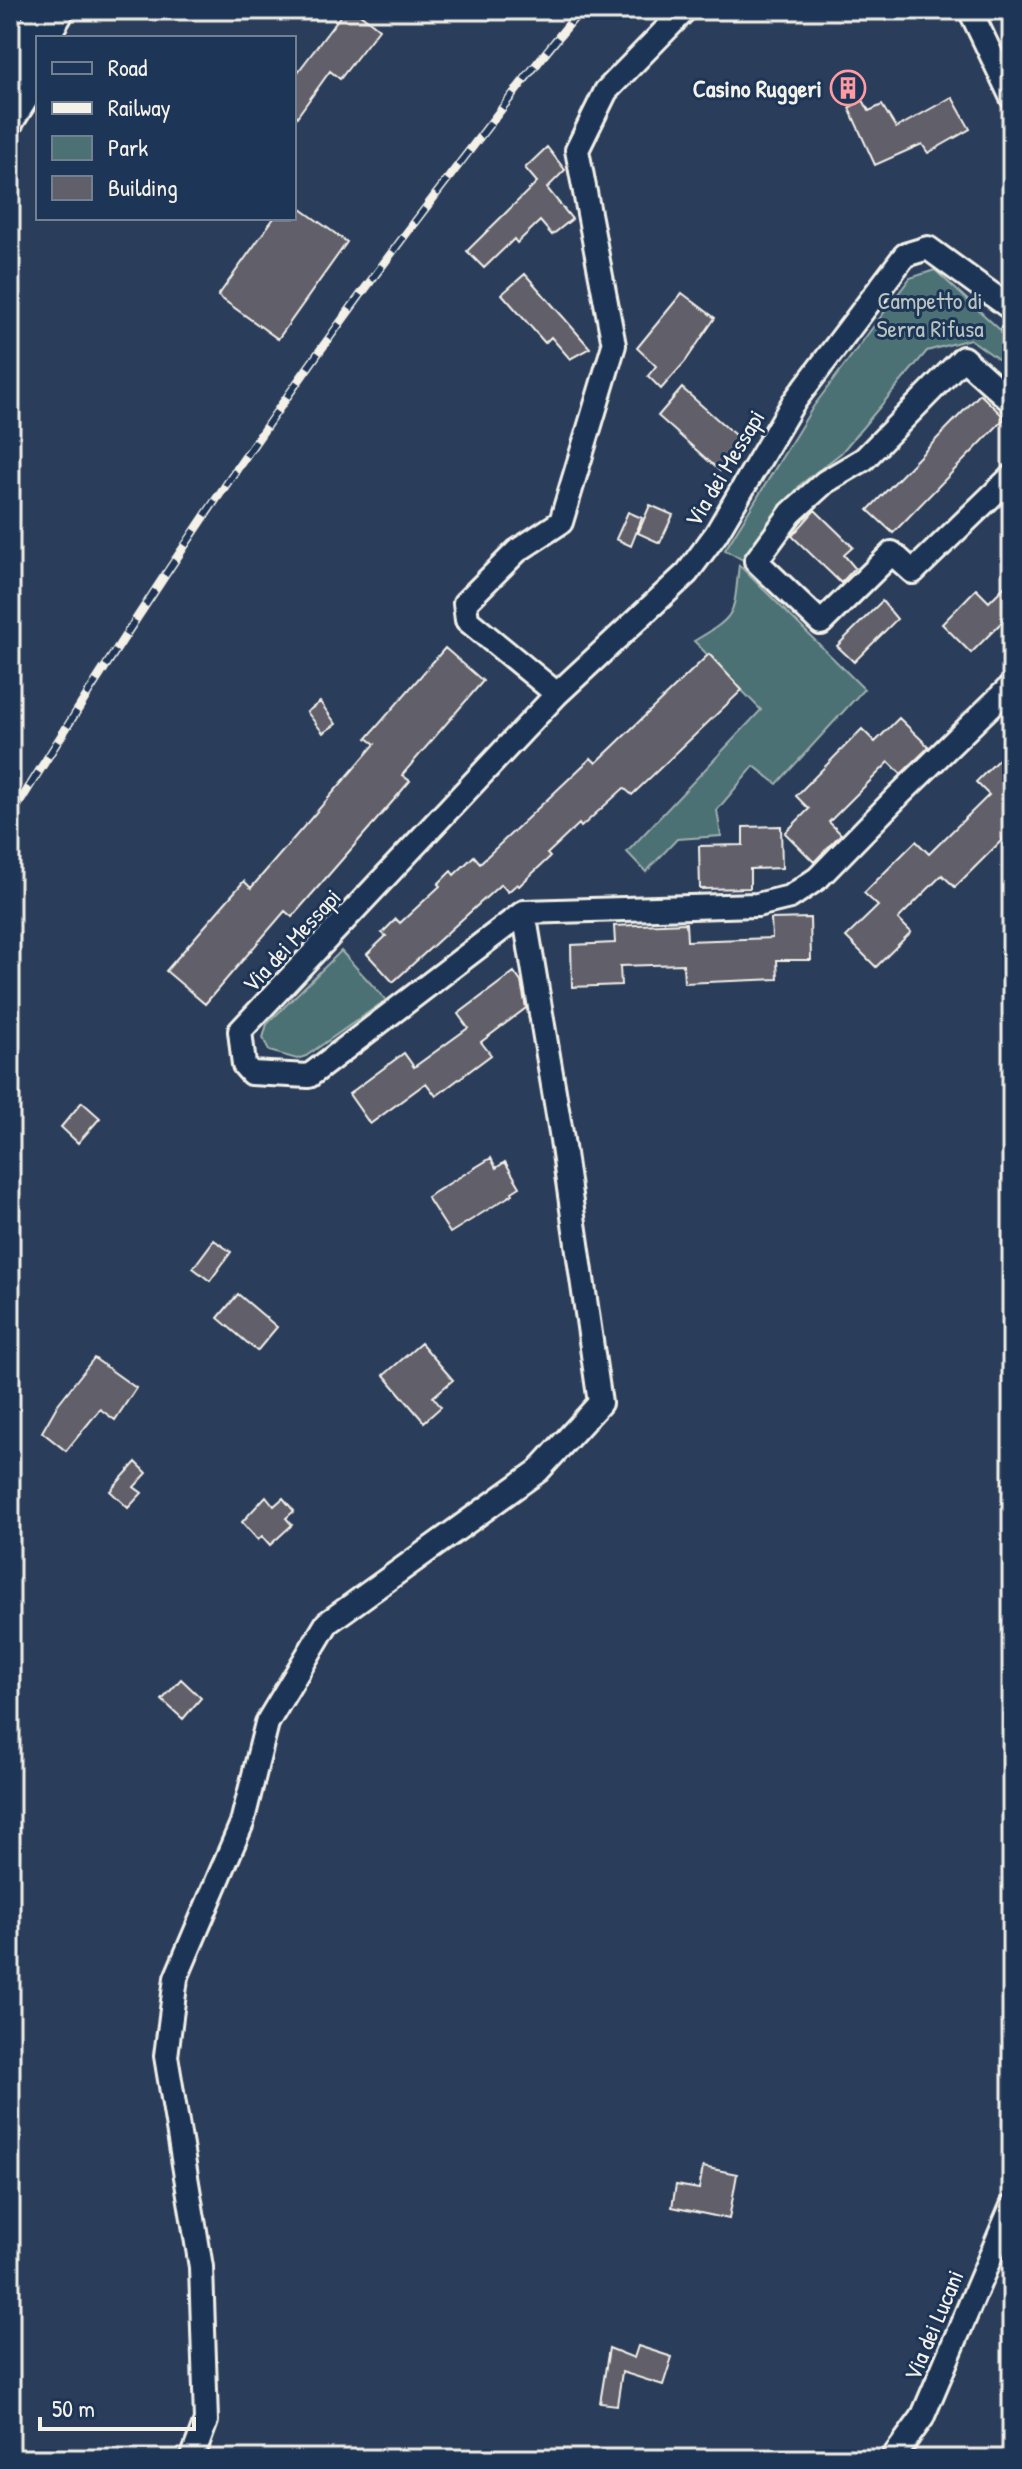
<svg xmlns="http://www.w3.org/2000/svg" width="1022" height="2469" font-family="'Patrick Hand',sans-serif">
	<rect width="100%" height="100%" fill="#2a3d5b"/>
	<filter id="ink" filterUnits="userSpaceOnUse"><feTurbulence type="fractalNoise" baseFrequency=".0125" numOctaves="2"/><feDisplacementMap in="SourceGraphic" scale="16" xChannelSelector="R" yChannelSelector="G"/><feConvolveMatrix kernelMatrix="1 2 1 2 8 2 1 2 1" color-interpolation-filters="sRGB"/></filter>
	<g filter="url(#ink)">
		<path fill="#4c7174" stroke="#a0b1ae" stroke-width="2" d="M 935,270 L 1012,341 L 1012,369 L 970,339 L 927,351 L 841,453 L 800,485 L 743,560 L 725,550 L 813,407 L 910,278 Z
			M 739,565 L 864,689 L 777,784 L 754,766 L 717,810 L 721,836 L 677,839 L 646,872 L 627,852 L 761,710 L 694,641 C 739,615 733,614 739,565 Z
			M 341,951 L 386,1000 L 306,1056 L 297,1059 L 269,1051 L 263,1038 L 267,1024 Z"/>
		<path fill="#605f6a" stroke="#f4f1e8" stroke-width="2" d="M 345,10 L 355,10 L 379,29 L 340,79 L 330,71 L 294,121 L 294,77 Z
			M 952,97 L 970,129 L 928,153 L 922,144 L 875,165 L 849,108 L 863,100 L 869,111 L 882,105 L 896,128 Z
			M 547,147 L 565,170 L 547,188 L 572,219 L 552,235 L 540,221 L 517,243 L 514,239 L 484,268 L 467,251 L 537,182 L 525,168 Z
			M 294,204 L 347,242 L 278,339 L 218,296 L 274,218 L 294,218 Z
			M 525,274 L 564,318 L 590,348 L 570,359 L 551,337 L 545,343 L 502,294 Z
			M 682,293 L 715,318 L 685,362 L 661,389 L 648,376 L 656,366 L 637,348 Z
			M 682,388 L 744,443 L 720,471 L 658,416 Z
			M 980,394 L 1005,418 L 893,533 L 868,510 Z
			M 650,505 L 673,515 L 660,543 L 638,533 Z
			M 815,510 L 853,547 L 844,555 L 855,568 L 841,583 L 792,536 Z
			M 628,512 L 642,518 L 631,546 L 616,539 Z
			M 1012,579 L 1012,632 L 1002,622 L 971,653 L 942,624 L 976,589 L 989,602 Z
			M 882,601 L 897,619 L 854,662 L 837,646 Z
			M 445,648 L 483,681 L 402,775 L 410,781 L 393,801 L 292,917 L 285,911 L 205,1004 L 166,971 L 244,881 L 251,888 L 375,744 L 367,738 Z
			M 709,654 L 742,690 L 632,795 L 624,788 L 581,827 L 579,824 L 547,854 L 550,857 L 519,886 L 517,884 L 508,892 L 501,884 L 393,982 L 367,954 L 386,936 L 382,933 L 396,919 L 400,923 L 440,886 L 438,884 L 451,871 L 454,875 L 474,856 L 480,863 L 591,758 L 596,763 Z
			M 320,702 L 336,724 L 323,733 L 307,712 Z
			M 899,718 L 929,747 L 901,774 L 889,762 L 829,822 L 841,834 L 814,862 L 785,833 L 809,809 L 796,796 L 862,729 L 875,742 Z
			M 1003,755 L 1012,764 L 1012,830 L 955,887 L 942,875 L 898,919 L 911,932 L 876,967 L 846,937 L 878,906 L 864,893 L 916,841 L 929,854 L 989,795 L 976,782 Z
			M 781,826 L 782,868 L 750,869 L 750,888 L 700,889 L 699,846 L 743,845 L 743,827 Z
			M 810,918 L 811,960 L 777,960 L 778,979 L 684,983 L 683,964 L 620,966 L 621,985 L 572,987 L 571,945 L 615,943 L 614,926 L 686,923 L 687,941 L 772,938 L 771,919 Z
			M 514,972 L 521,982 L 526,1008 L 481,1042 L 491,1055 L 436,1096 L 426,1083 L 370,1124 L 349,1094 L 404,1053 L 414,1067 L 468,1028 L 458,1014 Z
			M 82,1102 L 100,1118 L 78,1143 L 61,1127 Z
			M 491,1158 L 496,1168 L 505,1162 L 520,1187 L 512,1192 L 513,1194 L 450,1233 L 427,1197 Z
			M 214,1240 L 231,1252 L 210,1281 L 193,1268 Z
			M 238,1294 L 277,1327 L 257,1351 L 218,1318 Z
			M 421,1343 L 453,1380 L 433,1397 L 441,1407 L 424,1422 L 384,1375 Z
			M 94,1358 L 136,1388 L 115,1420 L 100,1409 L 66,1451 L 42,1432 L 58,1404 Z
			M 136,1462 L 147,1473 L 134,1487 L 142,1493 L 128,1508 L 110,1491 Z
			M 266,1496 L 274,1506 L 283,1498 L 294,1511 L 286,1518 L 292,1525 L 270,1545 L 262,1536 L 258,1540 L 242,1522 Z
			M 181,1679 L 201,1698 L 183,1719 L 162,1700 Z
			M 703,2167 L 737,2174 L 729,2219 L 672,2207 L 676,2185 L 699,2189 Z
			M 638,2346 L 672,2357 L 663,2385 L 622,2372 L 617,2405 L 600,2403 L 609,2348 L 634,2358 Z"/>
		<g fill="none" stroke-linecap="round" stroke-linejoin="round">
			<g stroke="#f4f1e8" stroke-width="28">
				<path id="street" d="M 970,10 L 1012,98
					M 10,125 L 38,80
					M 1009,307 L 928,248 L 905,255 L 793,403 L 716,534 L 687,573 L 557,694 L 240,1031 L 244,1065 L 251,1073 L 309,1076 L 524,912 L 757,905 L 790,897 L 818,878 L 896,798 L 1012,685
					M 1012,402 L 963,358 L 864,459 L 825,482 L 791,513 L 756,561 L 821,623 L 892,553 L 913,572 L 1012,476
					M 557,694 L 467,620 L 465,603 L 517,551 L 561,522 L 614,345 L 577,150 L 606,91 L 685,10
					M 192,2459 L 206,2421 L 201,2267 L 166,2056 L 176,1978 L 242,1823 L 267,1723 L 327,1623 L 538,1471 L 600,1403 L 561,1133 L 524,912
					M 892,2459 L 922,2418 L 1012,2206"/>
			</g>
			<g stroke="#f4f1e8" stroke-width="48">
				<path id="highway" d="M 10,79 L 52,10"/>
			</g>
			<use href="#street" stroke="#1d3557" stroke-width="22"/>
			<use href="#highway" stroke="#1d3557" stroke-width="42"/>
			<g stroke="#f4f1e8" stroke-width="9">
				<path id="rail" d="M 10,818 C 146,597 291,382 450,176 C 493,120 535,64 581,10"/>
			</g>
			<use href="#rail" stroke="#1d3557" stroke-width="6" stroke-dasharray="18" stroke-linecap="butt"/>
		</g>
	</g>
	<defs>
		<g id="building-ring" transform="scale(1.8)"><circle r="9.5" fill="#1d3557" stroke="#ff9aa2" stroke-width="1.5"/><path d="M-4-6H4V6H1V3H-1V6H-4ZM-2.5-4.3h1.7v1.8h-1.7ZM.8-4.3h1.7v1.8H.8ZM-2.5-1h1.7V.8h-1.7ZM.8-1h1.7V.8H.8Z" fill="#ff9aa2"/></g>
	</defs>
	<g fill-rule="evenodd">
		<use href="#building-ring" x="848" y="88"/>
	</g>
	<g text-anchor="middle" dominant-baseline="central" stroke-width="6" stroke-linejoin="round" paint-order="stroke">
		<g font-size="24" font-weight="bold" fill="#f4f1e8" stroke="#1d3557" text-anchor="end">
			<text x="822" y="88">Casino Ruggeri</text>
		</g>
		<g font-size="24" fill="#b9c4bf" stroke="#1d3557">
			<text x="930" y="300">Campetto di<tspan x="930" dy="28">Serra Rifusa</tspan></text>
		</g>
		<g font-size="24" fill="#f4f1e8" stroke="#1d3557">
			<text transform="translate(724 468) rotate(-59)">Via dei Messapi</text>
			<text transform="translate(291 940) rotate(-47)">Via dei Messapi</text>
			<text transform="translate(933 2325) rotate(-67)">Via dei Lucani</text>
		</g>
	</g>
	<rect width="1022" height="2469" fill="none" stroke="#1d3557" stroke-width="40"/>
	<rect x="20" y="20" width="982" height="2429" fill="none" stroke="#f4f1e8" stroke-width="3" filter="url(#ink)"/>
	<rect x="36" y="36" width="260" height="184" fill="#1d3557" stroke="#738091" stroke-width="2"/>
	<rect x="52" y="62" width="40" height="12" fill="#1d3557" stroke="#738091" stroke-width="2"/>
	<text x="108" y="76" font-size="24" fill="#f4f1e8">Road</text>
	<rect x="52" y="102" width="40" height="12" fill="#f4f1e8" stroke="#738091" stroke-width="2"/>
	<text x="108" y="116" font-size="24" fill="#f4f1e8">Railway</text>
	<rect x="52" y="136" width="40" height="24" fill="#4c7174" stroke="#738091" stroke-width="2"/>
	<text x="108" y="156" font-size="24" fill="#f4f1e8">Park</text>
	<rect x="52" y="176" width="40" height="24" fill="#605f6a" stroke="#738091" stroke-width="2"/>
	<text x="108" y="196" font-size="24" fill="#f4f1e8">Building</text>
	<path d="M40 2417v12h154v-12" fill="none" stroke="#f4f1e8" stroke-width="4"/>
	<text x="52" y="2417" font-size="24" fill="#f4f1e8" stroke="#1d3557" stroke-width="6" paint-order="stroke">50 m</text>
</svg>
